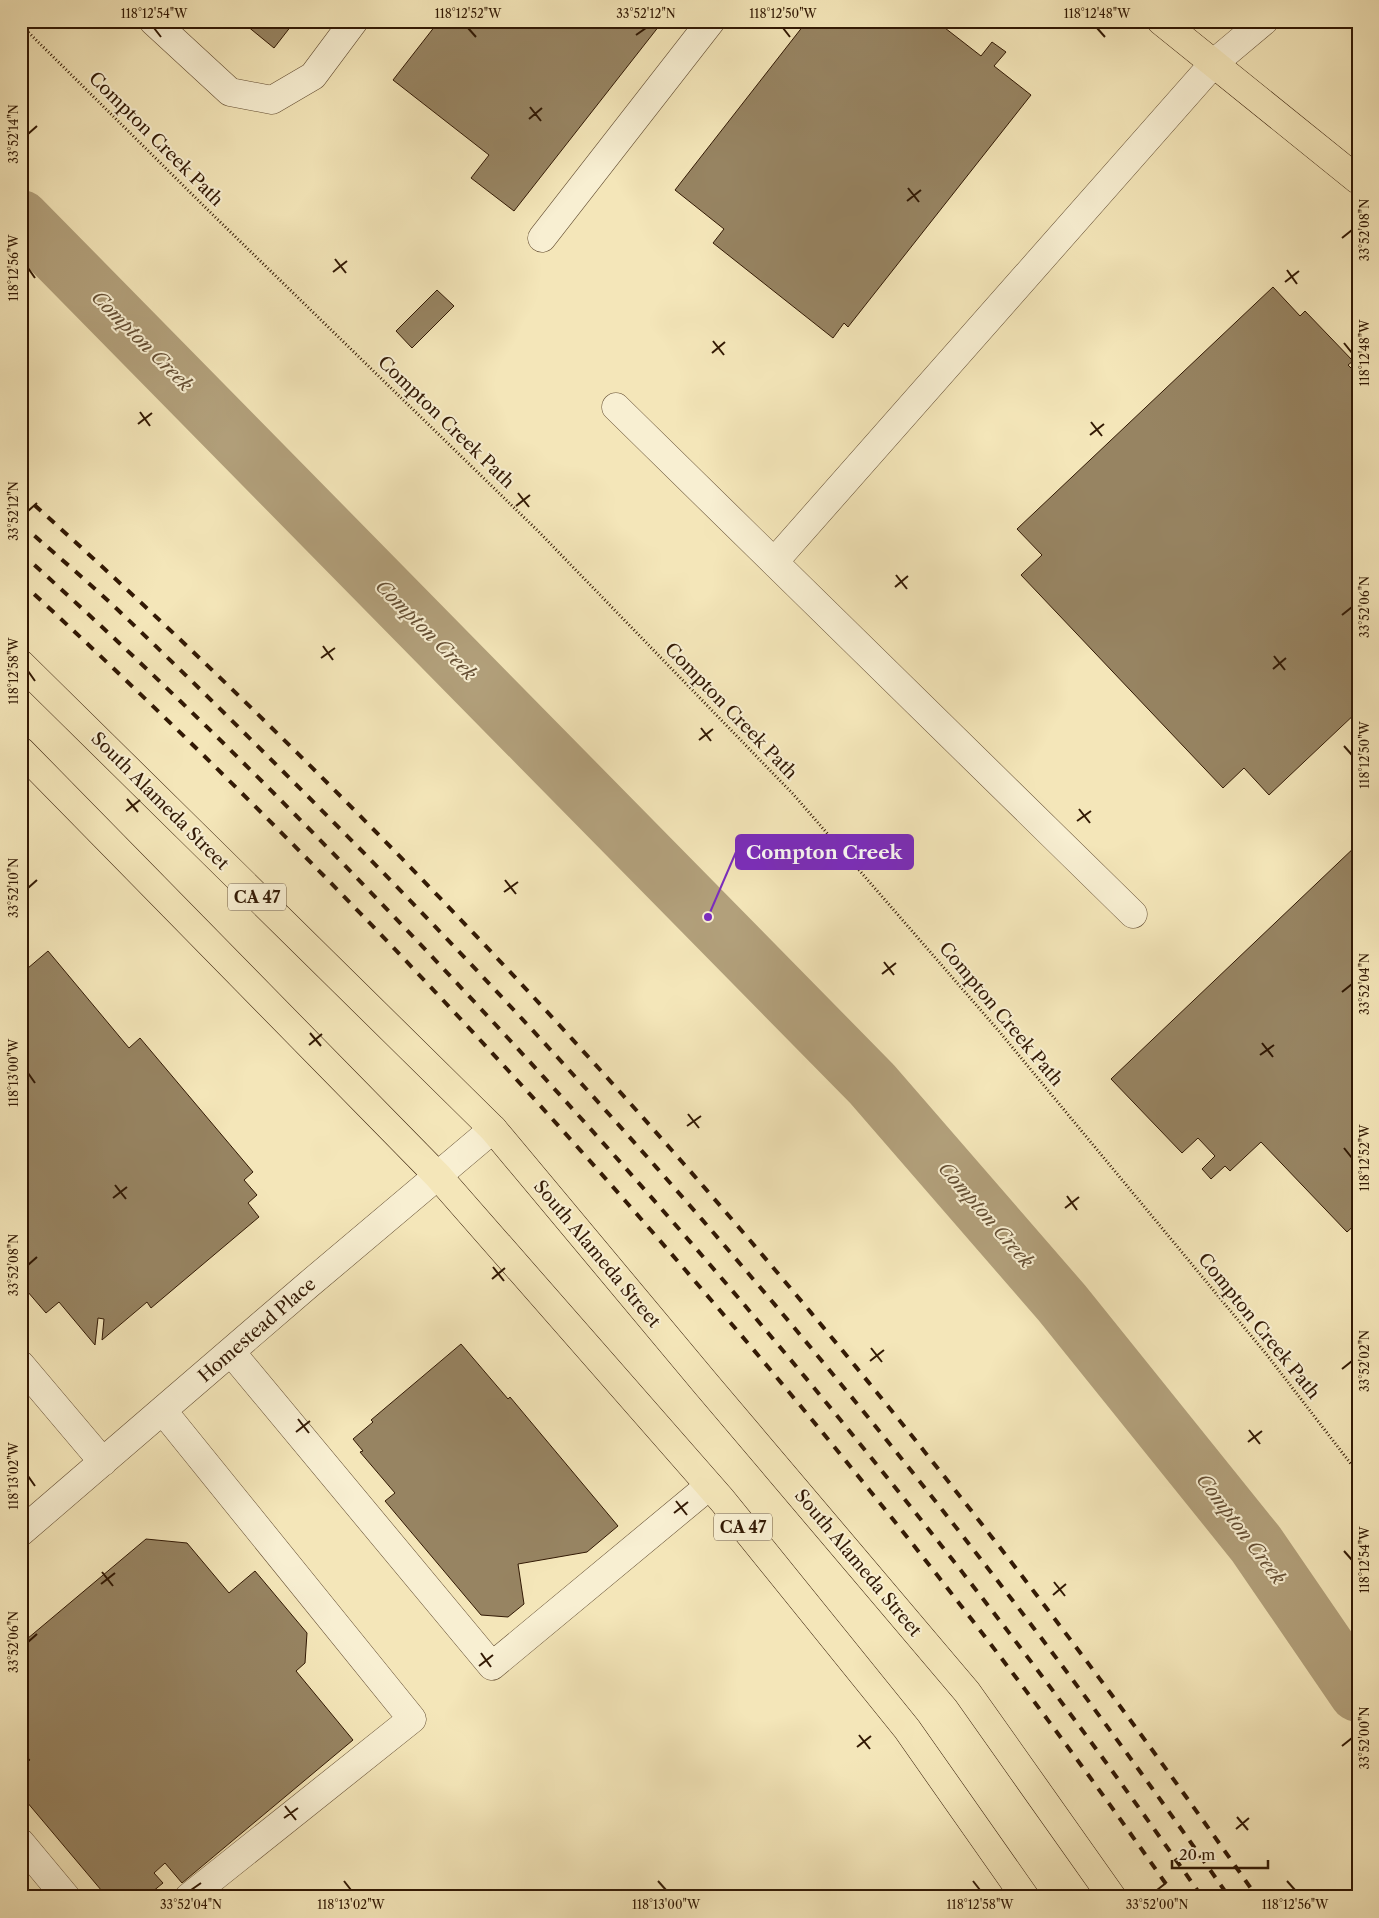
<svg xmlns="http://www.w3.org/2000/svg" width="1379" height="1918" font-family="'Libre Caslon Text',serif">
	<rect width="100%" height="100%" fill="#f4e6b9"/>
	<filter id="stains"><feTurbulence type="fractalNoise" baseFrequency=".004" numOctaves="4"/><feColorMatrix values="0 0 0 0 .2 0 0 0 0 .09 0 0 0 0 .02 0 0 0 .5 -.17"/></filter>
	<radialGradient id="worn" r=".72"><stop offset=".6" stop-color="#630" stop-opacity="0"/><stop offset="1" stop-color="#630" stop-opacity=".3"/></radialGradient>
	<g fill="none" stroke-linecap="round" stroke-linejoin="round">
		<path stroke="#b2a07b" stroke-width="58" d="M 21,219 L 872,1084 L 1062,1303 L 1256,1544 L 1358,1693"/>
	</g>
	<path fill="#978462" stroke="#321904" d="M 241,21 L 295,21 L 274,48 Z
		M 439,21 L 663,21 L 514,211 L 471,178 L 489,155 L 393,80 Z
		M 807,21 L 936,21 L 981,56 L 992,42 L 1006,52 L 994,66 L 1031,95 L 848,327 L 844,323 L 833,338 L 713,243 L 724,229 L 675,190 Z
		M 1273,287 L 1300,316 L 1305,311 L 1353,361 L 1348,365 L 1358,375 L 1358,711 L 1269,795 L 1244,768 L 1223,788 L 1021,575 L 1042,555 L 1017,529 Z
		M 437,290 L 454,306 L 412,348 L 396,331 Z
		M 1358,844 L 1358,1222 L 1347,1232 L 1261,1142 L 1230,1171 L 1225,1166 L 1211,1179 L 1202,1169 L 1215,1156 L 1198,1138 L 1182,1153 L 1111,1079 Z
		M 48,951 L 129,1048 L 140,1038 L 253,1172 L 244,1180 L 257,1195 L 248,1203 L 259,1217 L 151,1308 L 147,1302 L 102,1340 L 104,1319 L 98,1318 L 95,1345 L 59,1302 L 46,1313 L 21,1284 L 21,974 Z
		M 461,1344 L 508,1399 L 510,1397 L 618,1526 L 587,1552 L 518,1564 L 524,1604 L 508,1617 L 481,1615 L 385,1501 L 395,1493 L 360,1452 L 363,1451 L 353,1439 L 373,1422 L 371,1420 Z
		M 146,1539 L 187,1543 L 229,1593 L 255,1571 L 307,1633 L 305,1663 L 296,1671 L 353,1740 L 182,1883 L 165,1863 L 154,1873 L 163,1883 L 146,1897 L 107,1897 L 21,1795 L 21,1767 L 30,1760 L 21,1750 L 21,1644 Z"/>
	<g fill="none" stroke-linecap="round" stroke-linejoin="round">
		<g stroke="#624c31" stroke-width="29">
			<path id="minor" d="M 153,21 L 230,92 L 272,100 L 313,76 L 354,21
				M 542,238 L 711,21
				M 616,407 L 774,562
				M 1133,914 L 774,562 L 1214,63 L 1264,21
				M 231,1352 L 492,1666 L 709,1486
				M 21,1365 L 103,1462
				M 163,1411 L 412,1719 L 189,1897
				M 21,1532 L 308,1285 L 493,1129
				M 21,1843 L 66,1897"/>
		</g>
		<g stroke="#321904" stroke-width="29">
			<path id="major" d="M 1161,21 L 1358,180
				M 21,664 L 493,1129 L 706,1384 L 967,1692 L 1112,1897
				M 21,751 L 438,1176 L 722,1500 L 907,1729 L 1025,1897"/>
		</g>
		<path stroke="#321904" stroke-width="3" stroke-dasharray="1 2.5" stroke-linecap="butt" d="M 21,25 L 212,214 L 538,531 L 793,794 L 998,1030 L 1267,1355 L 1358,1473"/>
		<use href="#minor" stroke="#f8efd2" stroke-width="28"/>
		<use href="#major" stroke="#f4e6b9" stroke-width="28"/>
		<path stroke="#321904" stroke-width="4" stroke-dasharray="9 9" stroke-linecap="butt" d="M 21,493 C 486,909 900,1385 1257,1897
			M 21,524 C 53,552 86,580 118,610 C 200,688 280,768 360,849 C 678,1173 970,1524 1229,1897
			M 21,553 C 191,705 351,868 506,1036 C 756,1307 991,1594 1202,1897
			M 21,582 C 259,801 483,1034 693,1279 C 864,1477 1026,1682 1175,1897"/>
	</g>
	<path fill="none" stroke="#321904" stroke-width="2" d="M 154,28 L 161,37M 468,28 L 476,37M 783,28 L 790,37M 1097,28 L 1105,37M 636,35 L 646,28M 530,107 L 541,121M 529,119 L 542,108M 28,134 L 37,126M 908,188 L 919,202M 907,201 L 921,190M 1342,238 L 1352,230M 335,259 L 346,273M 28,268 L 35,278M 1287,270 L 1297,284M 333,272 L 347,261M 1285,282 L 1299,271M 713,341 L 724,355M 1344,343 L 1352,353M 712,353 L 725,342M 140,412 L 150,426M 1091,422 L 1102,436M 138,424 L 152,413M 1090,435 L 1104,424M 518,493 L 529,507M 516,506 L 530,495M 28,511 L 37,503M 896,575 L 907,589M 895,587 L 908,576M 1342,615 L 1352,607M 323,646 L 333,660M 1274,656 L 1285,670M 321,658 L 335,648M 1273,669 L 1286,658M 28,671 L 35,681M 701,728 L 711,741M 699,740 L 713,729M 1344,746 L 1352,755M 127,799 L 138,812M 1079,809 L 1090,823M 126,811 L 140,800M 1077,821 L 1091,811M 505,880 L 516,894M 28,888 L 37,880M 504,892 L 518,882M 884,962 L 894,975M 882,974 L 896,963M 1342,992 L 1352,984M 310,1033 L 321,1046M 1262,1043 L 1273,1057M 309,1045 L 322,1034M 1260,1055 L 1274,1045M 28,1073 L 35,1083M 688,1114 L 699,1128M 687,1126 L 701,1116M 1344,1148 L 1352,1158M 115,1185 L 126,1199M 1067,1196 L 1077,1210M 113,1198 L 127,1187M 1065,1208 L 1079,1197M 28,1265 L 37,1257M 493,1267 L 504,1281M 492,1279 L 505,1268M 871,1348 L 882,1362M 870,1361 L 884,1350M 1342,1369 L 1352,1361M 298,1419 L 309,1433M 1249,1430 L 1260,1444M 296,1432 L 310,1421M 1248,1442 L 1262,1431M 28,1476 L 35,1486M 676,1501 L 687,1515M 674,1513 L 688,1502M 1344,1551 L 1352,1560M 102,1572 L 113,1586M 1054,1582 L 1065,1596M 101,1584 L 115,1573M 1053,1595 L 1066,1584M 28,1642 L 37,1634M 481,1653 L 491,1667M 479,1666 L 493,1655M 859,1735 L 870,1749M 1342,1746 L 1352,1738M 857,1747 L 871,1736M 285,1806 L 296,1820M 1237,1817 L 1248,1830M 284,1818 L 298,1808M 1236,1829 L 1249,1818M 344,1881 L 351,1890M 658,1881 L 666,1890M 973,1881 L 980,1890M 1287,1881 L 1295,1890M 191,1890 L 201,1883M 1157,1890 L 1166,1883"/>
	<g text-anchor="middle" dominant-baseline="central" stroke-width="4" stroke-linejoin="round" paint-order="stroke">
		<g fill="#f8efd2" stroke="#6d5942" stroke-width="1">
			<rect x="228" y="883.5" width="58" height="27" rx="4"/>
			<rect x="714" y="1513.5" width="58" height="27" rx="4"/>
		</g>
		<g font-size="16" font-weight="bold" fill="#321904">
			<text x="257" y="897">CA 47</text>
			<text x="743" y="1527">CA 47</text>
		</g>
		<g font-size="18" fill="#321904" stroke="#f8efd2">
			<text transform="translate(156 139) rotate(45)">Compton Creek Path</text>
			<text transform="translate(446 422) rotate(44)">Compton Creek Path</text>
			<text transform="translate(731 711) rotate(46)">Compton Creek Path</text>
			<text transform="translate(160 801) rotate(45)">South Alameda Street</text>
			<text transform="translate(1001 1014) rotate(50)">Compton Creek Path</text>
			<text transform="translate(597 1254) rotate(50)">South Alameda Street</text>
			<text transform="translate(1259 1326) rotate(51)">Compton Creek Path</text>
			<text transform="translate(257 1330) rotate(-41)">Homestead Place</text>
			<text transform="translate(858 1563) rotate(50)">South Alameda Street</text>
		</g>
		<g font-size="19" font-style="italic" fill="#654f34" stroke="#f8efd2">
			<text transform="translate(142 341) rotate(45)">Compton Creek</text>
			<text transform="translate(426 630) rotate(45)">Compton Creek</text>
			<text transform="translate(986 1215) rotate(49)">Compton Creek</text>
			<text transform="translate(1241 1529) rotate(53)">Compton Creek</text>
		</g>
	</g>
	<path fill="none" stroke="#7b2cbf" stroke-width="2" d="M708 917L736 852"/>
	<circle fill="#7b2cbf" stroke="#f8efd2" stroke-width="2" cx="708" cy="917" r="5"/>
	<rect fill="#7b2cbf" stroke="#7b2cbf" stroke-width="2" x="736" y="835" width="177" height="34" rx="5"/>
	<g font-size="19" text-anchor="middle" font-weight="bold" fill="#fff">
		<text x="824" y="859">Compton Creek</text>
	</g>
	<rect width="1379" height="1918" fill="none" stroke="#f4e6b9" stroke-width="55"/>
	<path d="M1172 1860v8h96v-8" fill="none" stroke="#321904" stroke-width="2.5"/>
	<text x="1179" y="1860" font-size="15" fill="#321904" stroke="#f8efd2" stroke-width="4" paint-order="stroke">20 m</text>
	<rect x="28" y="28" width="1324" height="1862" fill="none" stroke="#321904" stroke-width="2"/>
	<g font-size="12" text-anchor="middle" fill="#321904">
		<text x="154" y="18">118°12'54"W</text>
		<text x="468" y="18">118°12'52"W</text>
		<text x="646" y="18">33°52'12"N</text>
		<text x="783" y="18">118°12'50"W</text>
		<text x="1097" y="18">118°12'48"W</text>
		<text transform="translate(14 134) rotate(-90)" y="4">33°52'14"N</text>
		<text transform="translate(1365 230) rotate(-90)" y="4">33°52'08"N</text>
		<text transform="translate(14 268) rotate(-90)" y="4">118°12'56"W</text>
		<text transform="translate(1365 353) rotate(-90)" y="4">118°12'48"W</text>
		<text transform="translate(14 511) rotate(-90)" y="4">33°52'12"N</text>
		<text transform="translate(1365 607) rotate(-90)" y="4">33°52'06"N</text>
		<text transform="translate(14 671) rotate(-90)" y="4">118°12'58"W</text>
		<text transform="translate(1365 755) rotate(-90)" y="4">118°12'50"W</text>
		<text transform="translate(14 888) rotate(-90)" y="4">33°52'10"N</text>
		<text transform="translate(1365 984) rotate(-90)" y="4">33°52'04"N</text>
		<text transform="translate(14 1073) rotate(-90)" y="4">118°13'00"W</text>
		<text transform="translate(1365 1158) rotate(-90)" y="4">118°12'52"W</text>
		<text transform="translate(14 1265) rotate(-90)" y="4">33°52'08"N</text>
		<text transform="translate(1365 1361) rotate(-90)" y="4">33°52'02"N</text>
		<text transform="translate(14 1476) rotate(-90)" y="4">118°13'02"W</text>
		<text transform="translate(1365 1560) rotate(-90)" y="4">118°12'54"W</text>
		<text transform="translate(14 1642) rotate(-90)" y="4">33°52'06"N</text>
		<text transform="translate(1365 1738) rotate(-90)" y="4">33°52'00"N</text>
		<text x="191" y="1909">33°52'04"N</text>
		<text x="351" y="1909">118°13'02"W</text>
		<text x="666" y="1909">118°13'00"W</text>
		<text x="980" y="1909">118°12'58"W</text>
		<text x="1157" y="1909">33°52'00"N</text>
		<text x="1295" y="1909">118°12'56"W</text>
	</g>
	<rect width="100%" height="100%" filter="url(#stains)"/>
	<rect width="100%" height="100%" fill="url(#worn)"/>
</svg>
